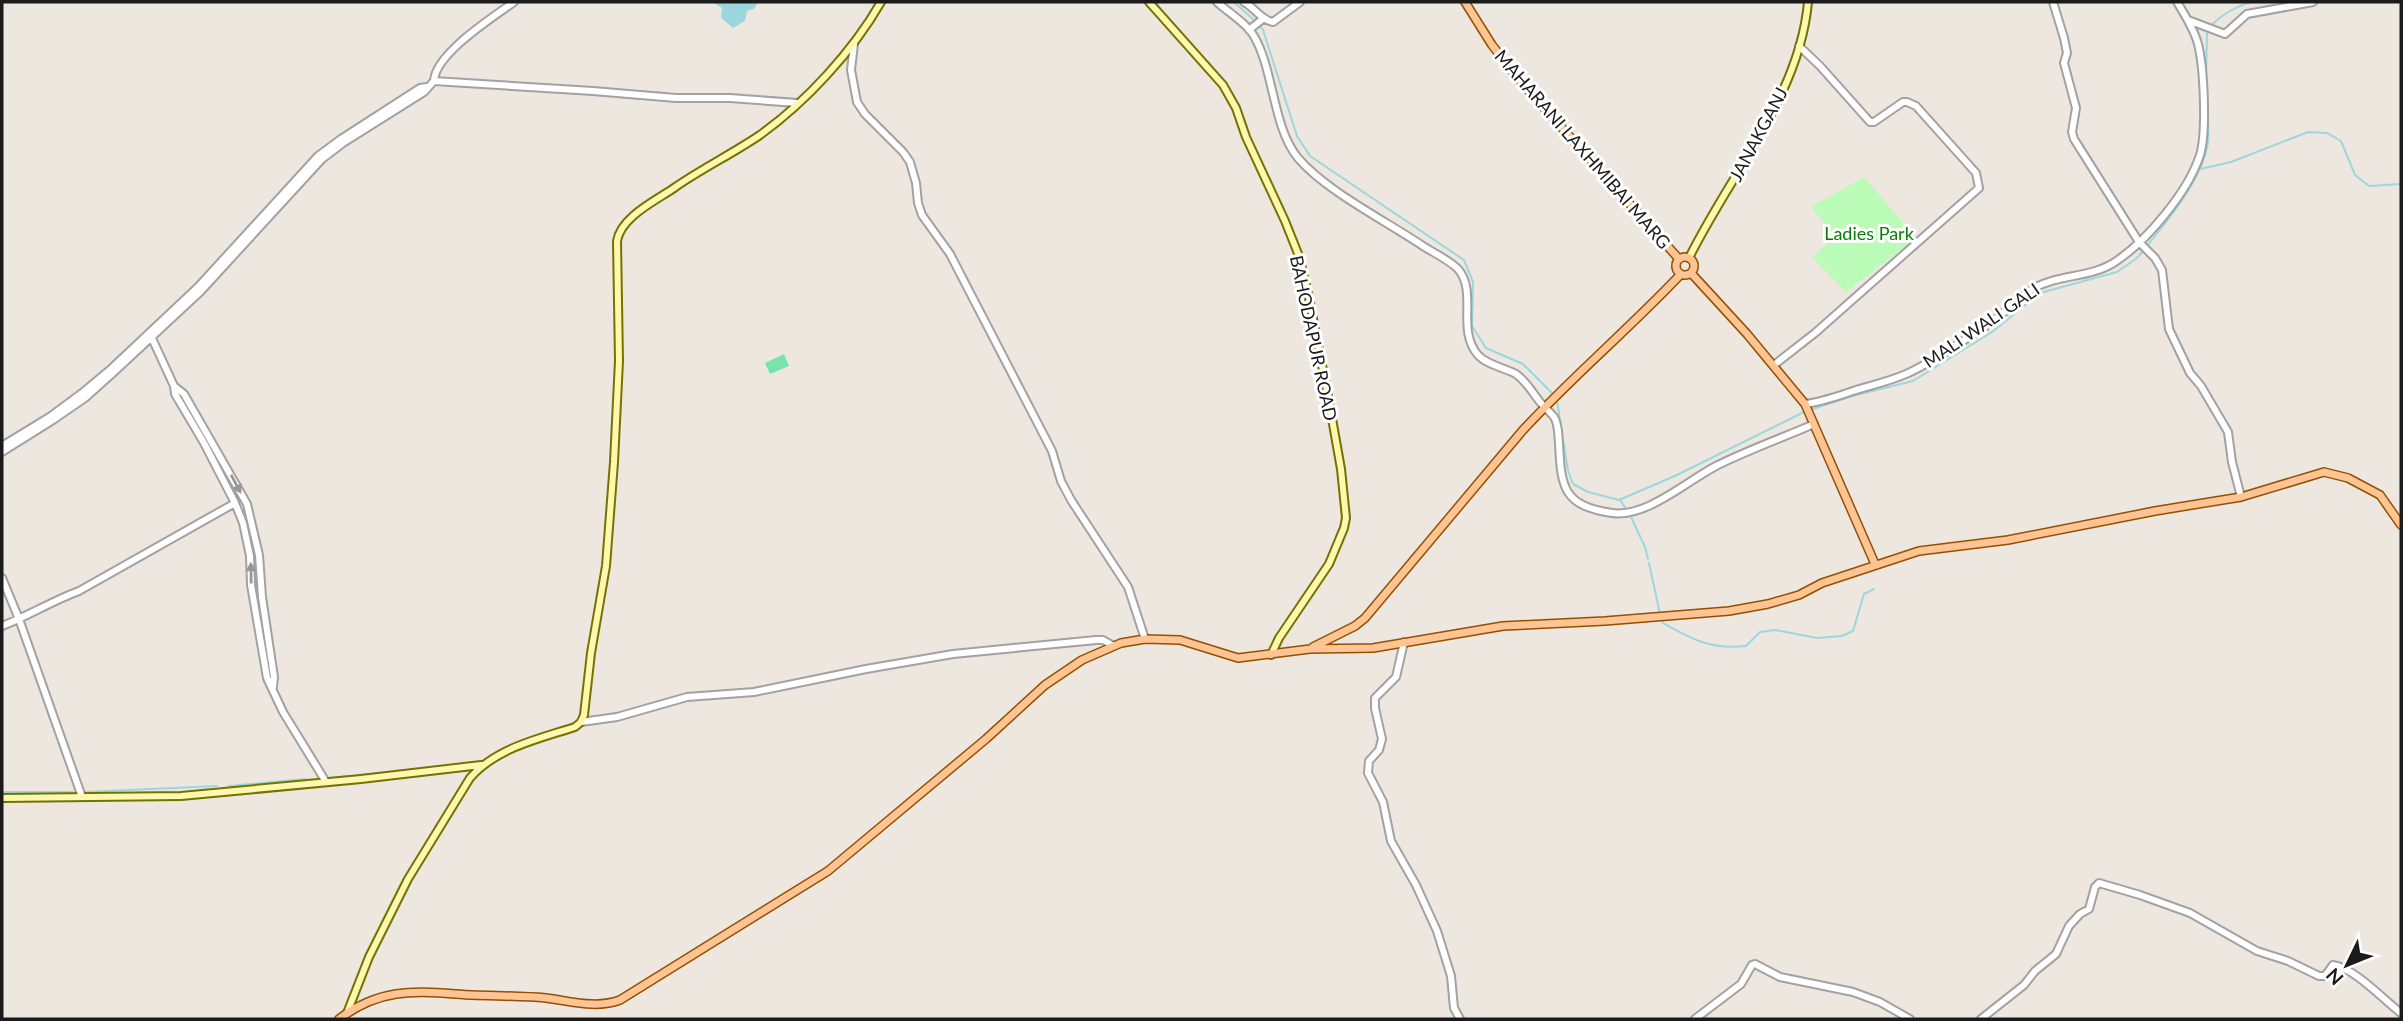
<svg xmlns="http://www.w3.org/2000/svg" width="2403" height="1021" font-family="Lato,sans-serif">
	<rect width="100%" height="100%" fill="#ede7df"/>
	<path fill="#bafcb7" d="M 1864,177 L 1916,238 L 1846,292 L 1812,257 L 1836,237 L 1811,207 Z"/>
	<path fill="#77e3ad" d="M 784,354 L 789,366 L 770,374 L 765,363 Z"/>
	<path fill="#9cd7de" d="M 712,2 L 758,2 L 754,9 L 747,11 L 745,21 L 733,28 L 721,18 L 722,8 Z"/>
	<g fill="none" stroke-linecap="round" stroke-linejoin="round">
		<path stroke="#9cd7de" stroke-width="2" d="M 1234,2 L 1255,21
			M 1259,25 L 1263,30 L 1297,136 L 1310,156 L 1464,260 L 1473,282 L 1472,326 L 1486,348 L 1523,364 L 1554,395
			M 2212,25 C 2221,15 2240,4 2253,2
			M 2206,79 L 2207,33 L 2209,30
			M 2200,169 L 2231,162 L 2308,132 L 2327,133 L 2341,141 L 2355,175 L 2369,186 L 2401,184
			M 2146,247 C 2169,219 2203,178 2208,142 C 2209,132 2208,120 2207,109
			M 1557,400 L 1568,471 L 1573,484 L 1588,492 L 1619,500 L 1677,475 L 1804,412
			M 1810,410 L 1852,396 L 1913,381 L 1992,332 L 2040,293 L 2117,272 L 2137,258 L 2143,251
			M 1620,500 L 1627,510
			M 1630,515 L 1645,547 L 1648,559
			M 1649,563 L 1660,614
			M 1662,620 L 1663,623 C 1692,639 1711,650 1746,646 L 1760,632 L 1775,630 L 1817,638 L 1842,636 L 1853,631 L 1864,594 L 1874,589
			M 357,775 L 396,772
			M 329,778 L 349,776
			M 229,786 L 305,779
			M 2,792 L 73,792
			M 85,792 L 217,786"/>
		<g stroke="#a2a2a2" stroke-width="10">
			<path id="tertiary" d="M 514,2 C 493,17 435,54 434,81 L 593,91 L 676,98 L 730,98 L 797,103
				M 1217,2 C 1229,13 1248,24 1255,38 C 1274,72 1273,128 1298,158 C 1326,191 1386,221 1423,246 C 1434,253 1449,260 1458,269 C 1478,292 1456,330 1478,355 C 1487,365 1505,368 1516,374 C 1527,382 1532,392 1540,402 C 1544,407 1550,412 1554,417 C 1559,425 1558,435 1559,443 C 1561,487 1563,506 1612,513 C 1646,518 1687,481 1716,466 C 1748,450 1782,438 1814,424
				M 1244,2 C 1254,7 1261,20 1273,22 L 1300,2
				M 2053,2 L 2064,38 L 2067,53 L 2064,63 L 2076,108 L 2072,132 L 2074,139 L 2139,242 L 2155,258 L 2162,270 L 2169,329 L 2190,373 L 2201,386 L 2228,432 L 2232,462 L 2241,497
				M 2188,20 L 2225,34 L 2247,14 L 2313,2
				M 1249,30 L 1264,18
				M 854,44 L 851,70 L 857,102 L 865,114 L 903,152 L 910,162 L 916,183 L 918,203 L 922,215 L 950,254 L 1052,451 L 1061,481 L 1071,500 L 1128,587 L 1145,639
				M 150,334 L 174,386 L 175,394 L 204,443 L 235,503 L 243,523 L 250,556 L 251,585 L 267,678 L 283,712 L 326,782
				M 1774,365 L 1815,333 L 1979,188 L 1976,173 L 1916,106 L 1907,102 L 1903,102 L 1874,122 L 1870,122 L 1820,66 L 1799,46
				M 174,386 L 184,394 L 247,504 L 259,555 L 262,597 L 274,677 L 273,687
				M 1805,404 C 1822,402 1839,396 1856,390 C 1873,385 1890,381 1906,374 C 1932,363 1969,337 1993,321 C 2007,311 2019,297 2034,288 C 2059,274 2091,278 2115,262 C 2147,241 2188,192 2200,155 C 2207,132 2204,68 2198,44 C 2194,29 2185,15 2177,2
				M 2,446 L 51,416 L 82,393 L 112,368 L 198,287 L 318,156 L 341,139 L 420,88 L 427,87
				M 2,452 L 53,420 L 85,398 L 114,372 L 201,291 L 322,159 L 343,143 L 424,92 L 434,81
				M 2,578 L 19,619 L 82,797
				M 2,626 C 28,616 52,601 79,591 L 235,503
				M 1404,642 L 1396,677 L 1375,698 L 1375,708 L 1382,739 L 1379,750 L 1369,761 L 1368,773 L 1383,802 L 1391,841 L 1416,885 L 1437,931 L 1451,976 L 1454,1008 L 1460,1019
				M 581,722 L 617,717 L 687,697 L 754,692 L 866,669 L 953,654 L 1096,640 L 1103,640 L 1112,645
				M 1695,1019 L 1741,984 L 1752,965 L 1755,964 L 1780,977 L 1853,992 L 1880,1002 L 1910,1019
				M 1981,1019 L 2024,985 L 2035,971 L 2056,954 L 2069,926 L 2080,914 L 2089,909 L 2095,887 L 2099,883 L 2140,895 L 2190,913 L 2257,951 L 2288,961 L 2319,976 L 2325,976 L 2333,965 C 2353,967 2384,1000 2401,1013"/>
		</g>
		<g stroke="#747300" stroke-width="10">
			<path id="secondary" d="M 1149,2 L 1223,85 L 1236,108 L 1246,137 L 1285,221 L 1299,256 L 1309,298 L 1328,396 L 1341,469 L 1346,518 L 1344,528 L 1329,564 L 1279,638 L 1271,655
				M 1689,258 C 1729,176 1800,95 1808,2
				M 2,798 L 181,796 L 361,779 L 481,765
				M 347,1013 L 369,957 L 408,879 L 470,778 C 496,748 538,739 575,727 L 581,722 L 584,715 L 591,653 L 606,566 L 614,462 L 619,361 L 617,241 C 621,217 655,201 674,188 C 701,169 732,154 760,135 C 806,102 853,51 881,2"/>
		</g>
		<g stroke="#925100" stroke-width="10">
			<path id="primary" d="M 1465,2 L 1492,45 L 1521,82 L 1679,259
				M1676 266a9 9 0 1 1 18 0a9 9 0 1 1-18 0Z
				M 1691,273 L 1747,334 L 1805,404 L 1875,564
				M 1313,647 L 1355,626 L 1365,618 L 1523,430 C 1573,376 1630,328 1681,274
				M 339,1019 C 384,985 420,992 472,995 C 497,996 521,996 546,998 C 571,1001 596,1009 620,1000 L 828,871 L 986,739 L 1045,685 L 1082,660 L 1121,643 L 1145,639 L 1180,640 L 1238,658 L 1310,649 L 1373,648 L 1503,626 L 1605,621 L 1729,611 L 1768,604 L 1799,595 L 1822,583 L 1919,551 L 2008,540 L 2155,511 L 2241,497 L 2324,472 L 2348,478 L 2380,495 L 2401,525"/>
		</g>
		<use href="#tertiary" stroke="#fff" stroke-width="6"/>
		<use href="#secondary" stroke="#fdf8ae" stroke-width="6"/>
		<use href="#primary" stroke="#ffc493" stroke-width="7"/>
	</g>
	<defs><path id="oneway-solid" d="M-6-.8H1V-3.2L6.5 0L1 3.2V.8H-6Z" transform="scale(1.75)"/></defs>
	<g fill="#989898">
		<use href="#oneway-solid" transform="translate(236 484) rotate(62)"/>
		<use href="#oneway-solid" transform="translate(251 573) rotate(-91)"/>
	</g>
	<g text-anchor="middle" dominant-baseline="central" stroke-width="6" stroke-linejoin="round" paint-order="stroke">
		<g font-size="18" fill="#1b1b1b" stroke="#fff">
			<text transform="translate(1758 134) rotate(-62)">JANAKGANJ</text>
			<text transform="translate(1583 149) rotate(49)">MAHARANI LAXHMIBAI MARG</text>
			<text transform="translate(1981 325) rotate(-34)">MALI WALI GALI</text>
			<text transform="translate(1314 338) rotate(78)">BAHODAPUR ROAD</text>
		</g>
		<g font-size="18" fill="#087d05" stroke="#fff">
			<text x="1869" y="233">Ladies Park</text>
		</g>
	</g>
	<rect width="2403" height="1021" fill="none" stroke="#1b1b1b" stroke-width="7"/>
	<g transform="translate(2347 965) rotate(227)" stroke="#ffffff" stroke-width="5" paint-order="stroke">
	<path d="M0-5L12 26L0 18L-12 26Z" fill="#1b1b1b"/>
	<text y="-10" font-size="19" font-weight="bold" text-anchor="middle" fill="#1b1b1b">N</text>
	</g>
</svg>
